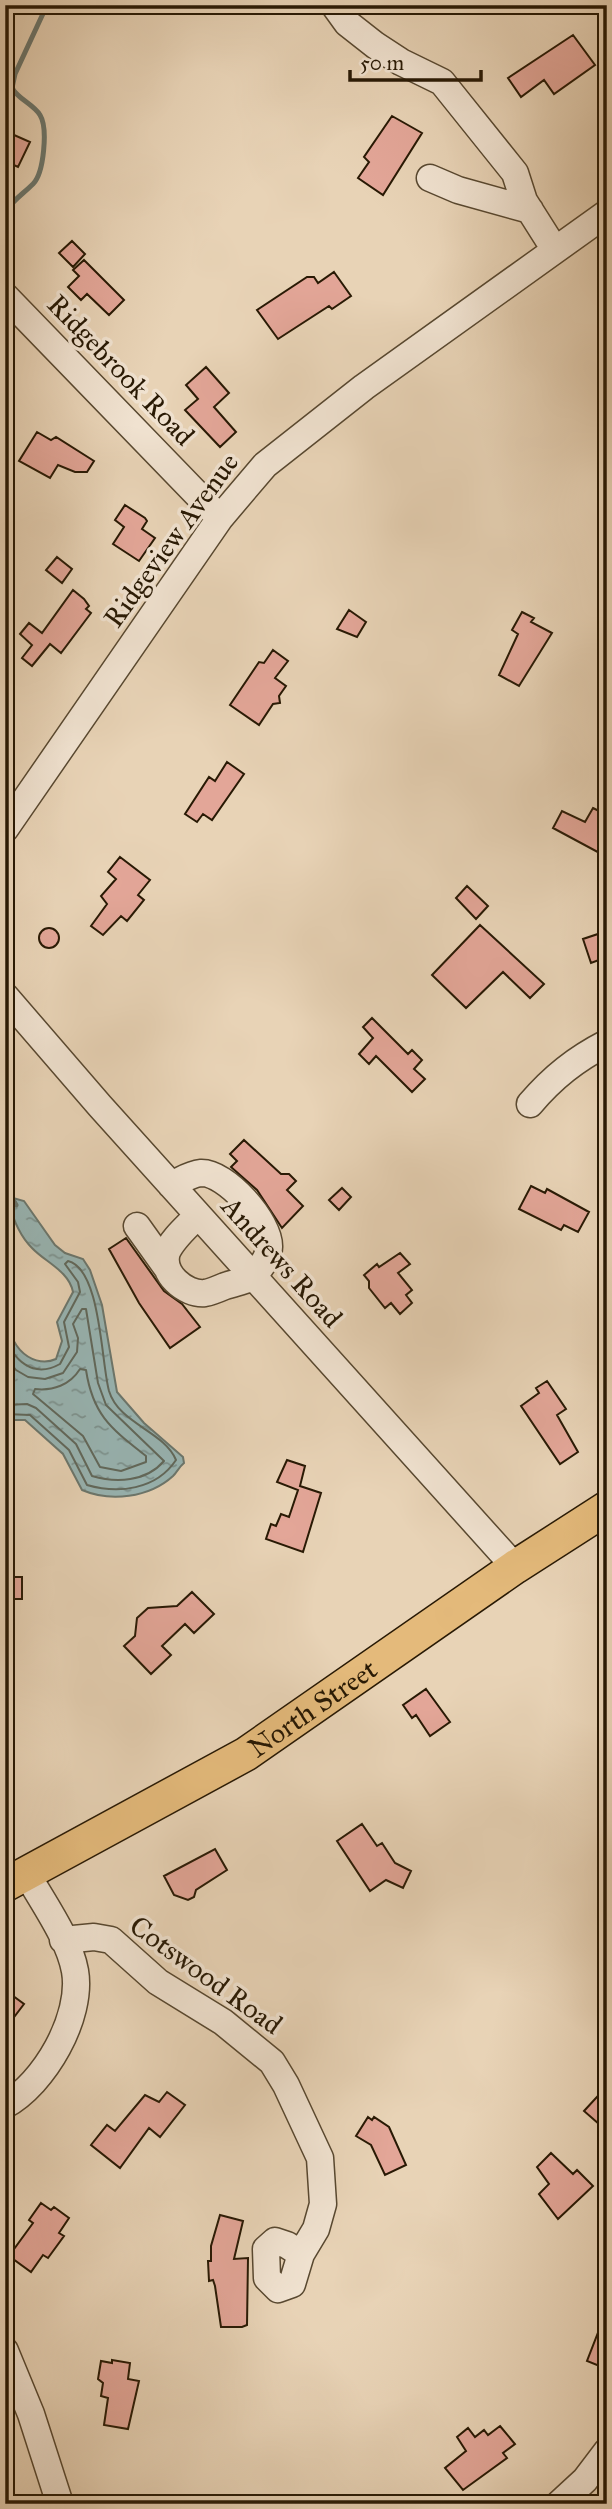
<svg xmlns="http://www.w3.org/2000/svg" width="612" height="2509" font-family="'IM FELL Great Primer',serif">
	<defs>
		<pattern id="water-ripples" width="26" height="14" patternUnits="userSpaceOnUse" patternTransform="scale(1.75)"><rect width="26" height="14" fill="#98b6b5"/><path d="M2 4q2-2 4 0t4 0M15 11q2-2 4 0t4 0" fill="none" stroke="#7c9391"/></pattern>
	</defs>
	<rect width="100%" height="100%" fill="#e8d3b6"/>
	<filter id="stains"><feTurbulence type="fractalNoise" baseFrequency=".00286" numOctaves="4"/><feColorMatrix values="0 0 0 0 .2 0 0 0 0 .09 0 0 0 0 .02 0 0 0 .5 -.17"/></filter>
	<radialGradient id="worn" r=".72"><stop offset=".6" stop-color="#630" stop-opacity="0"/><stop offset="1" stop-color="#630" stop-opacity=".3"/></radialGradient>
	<path fill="url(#water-ripples)" stroke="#6b776e" stroke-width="2" d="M 13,1198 L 24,1201 L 55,1245 L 65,1253 L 83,1259 L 90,1270 L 102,1305 L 117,1392 L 144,1423 L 183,1457 L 184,1463 C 179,1467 177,1472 173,1476 C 149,1498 110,1502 82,1490 L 63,1454 L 25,1420 L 5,1420 L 5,1303 L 14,1313 C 0,1338 30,1371 56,1359 L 62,1341 L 57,1322 L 73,1292 C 69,1271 45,1262 32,1248 C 20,1236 13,1219 9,1203 Z"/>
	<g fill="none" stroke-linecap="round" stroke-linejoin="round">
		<path stroke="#60685c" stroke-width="2" d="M 5,1334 C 12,1360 33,1379 60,1364 L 69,1347 L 64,1322 L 80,1292 L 78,1282 L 65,1264 L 68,1261 C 101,1269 101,1362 109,1391 C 119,1424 164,1431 176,1460 C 156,1490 118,1494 87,1485 L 69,1450 L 30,1415 L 5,1414
			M 5,1356 L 16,1370 L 28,1377 L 45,1379 L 63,1373 L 77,1352 L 78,1338 L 73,1324 L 82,1309 L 86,1309 L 98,1383 L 106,1405 L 164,1461 C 146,1482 116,1483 92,1476 L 76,1444 L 36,1408 L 27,1404 L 5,1405
			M 80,1369 L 86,1370 C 93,1416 112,1429 146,1456 L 146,1462 L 121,1471 L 100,1467 L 83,1436 L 33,1394 L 35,1389 C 53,1391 70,1385 80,1369 Z"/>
		<path stroke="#6b776e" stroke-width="5" d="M 5,212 C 14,199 23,194 33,184 C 44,173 48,128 40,115 C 33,104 18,99 12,88 L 15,74 L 47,5
			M 5,1186 L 16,1205"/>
	</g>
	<path fill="#e3a698" stroke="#281904" stroke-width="2" d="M 573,35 L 595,65 L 554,94 L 544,80 L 521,97 L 508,78 Z
		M 392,116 L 422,133 L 383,195 L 358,178 L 369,162 L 364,157 Z
		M 5,131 L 30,142 L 18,167 L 5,161 Z
		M 72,241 L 85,254 L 73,267 L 59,253 Z
		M 84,260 L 124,300 L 109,315 L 87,294 L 81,300 L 68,287 L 79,276 L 73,270 Z
		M 334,272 L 351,296 L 332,309 L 329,306 L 278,339 L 257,310 L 307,277 L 314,277 L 318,283 Z
		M 206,367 L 229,393 L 214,407 L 236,432 L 220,447 L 185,410 L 198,399 L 186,385 Z
		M 37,432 L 51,440 L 56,437 L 94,461 L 87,472 L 75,472 L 58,465 L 50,478 L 19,461 Z
		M 125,505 L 145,518 L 147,521 L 142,529 L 155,538 L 139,561 L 113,544 L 124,527 L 115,520 Z
		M 57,557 L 72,569 L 62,583 L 46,570 Z
		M 73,590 L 84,599 L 89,606 L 86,609 L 91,613 L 61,653 L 50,644 L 32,666 L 22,658 L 32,645 L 20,634 L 29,623 L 42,633 Z
		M 349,610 L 366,622 L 357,637 L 337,629 Z
		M 522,612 L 534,618 L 531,622 L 552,633 L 519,686 L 499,675 L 518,634 L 512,630 Z
		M 273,650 L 288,661 L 275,678 L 286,686 L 279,696 L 280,703 L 273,704 L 259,725 L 230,705 L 259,662 L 264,663 Z
		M 227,762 L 244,774 L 212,820 L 203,814 L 197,822 L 185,814 L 209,777 L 215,781 Z
		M 593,808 L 607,815 L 607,857 L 553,828 L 562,811 L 585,822 Z
		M 120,857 L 150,880 L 138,895 L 144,900 L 127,921 L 121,916 L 103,935 L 91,926 L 107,904 L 101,896 L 116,879 L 108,872 Z
		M 467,886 L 488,906 L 476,919 L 456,898 Z
		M 480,925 L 544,984 L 530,998 L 503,972 L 466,1008 L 432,975 Z
		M39 938a10 10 0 1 1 20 0a10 10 0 1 1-20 0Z
		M 607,931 L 607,957 L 591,963 L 583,939 Z
		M 372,1018 L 408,1054 L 412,1050 L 422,1060 L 414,1069 L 425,1079 L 412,1092 L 376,1056 L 369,1064 L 359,1054 L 373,1038 L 363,1027 Z
		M 244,1140 L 281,1174 L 289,1174 L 296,1181 L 287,1190 L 303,1206 L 282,1228 L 257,1190 L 231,1167 L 237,1161 L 230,1154 Z
		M 531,1186 L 545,1193 L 547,1189 L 589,1212 L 578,1232 L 564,1225 L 561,1230 L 519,1209 Z
		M 342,1188 L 351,1197 L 339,1210 L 329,1200 Z
		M 126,1238 L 164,1291 L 182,1304 L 200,1327 L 170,1348 L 139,1303 L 109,1249 Z
		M 400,1253 L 410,1264 L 398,1273 L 412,1290 L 406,1295 L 412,1303 L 400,1314 L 391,1303 L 385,1308 L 369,1288 L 369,1281 L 364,1275 L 377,1264 L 379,1267 Z
		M 547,1381 L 566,1409 L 557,1415 L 578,1452 L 560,1464 L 521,1406 L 539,1393 L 536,1388 Z
		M 287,1460 L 305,1466 L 300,1486 L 321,1493 L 303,1552 L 266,1539 L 271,1524 L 276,1526 L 281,1514 L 289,1517 L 298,1490 L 277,1482 Z
		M 5,1577 L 22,1577 L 22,1599 L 5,1599 Z
		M 192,1592 L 214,1614 L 194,1633 L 185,1624 L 162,1646 L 171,1655 L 151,1674 L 124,1646 L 135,1636 L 137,1618 L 148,1608 L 177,1606 Z
		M 426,1689 L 450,1722 L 430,1736 L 416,1715 L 412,1718 L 403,1705 Z
		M 362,1824 L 377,1846 L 382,1843 L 395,1863 L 411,1871 L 403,1888 L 386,1880 L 370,1891 L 337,1841 Z
		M 215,1849 L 227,1870 L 196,1890 L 194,1897 L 188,1900 L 174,1895 L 164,1876 Z
		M 5,1990 L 24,2004 L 5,2029 Z
		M 607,2086 L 607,2131 L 584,2111 Z
		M 167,2092 L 185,2105 L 160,2137 L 149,2128 L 120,2168 L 91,2145 L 107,2125 L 115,2131 L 145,2095 L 159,2102 Z
		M 368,2117 L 372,2120 L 374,2117 L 389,2127 L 406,2165 L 385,2175 L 371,2145 L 356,2136 Z
		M 551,2153 L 573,2174 L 577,2170 L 593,2186 L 558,2219 L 539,2194 L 549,2184 L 537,2167 Z
		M 41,2203 L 51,2210 L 54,2207 L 69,2218 L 59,2233 L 64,2236 L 48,2258 L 43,2255 L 31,2272 L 9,2256 L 33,2223 L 29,2220 Z
		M 220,2215 L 243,2221 L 234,2259 L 248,2258 L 247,2325 L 242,2327 L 221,2327 L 215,2286 L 213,2280 L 209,2281 L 208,2261 L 211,2261 L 211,2246 Z
		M 606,2312 L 607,2313 L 607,2369 L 587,2361 Z
		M 112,2360 L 130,2363 L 128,2379 L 139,2381 L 128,2429 L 104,2425 L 108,2398 L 101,2396 L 103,2383 L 98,2379 L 101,2361 L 112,2363 Z
		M 500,2426 L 515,2444 L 503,2453 L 507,2458 L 463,2490 L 445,2468 L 466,2451 L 457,2437 L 468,2428 L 475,2437 L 484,2430 L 488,2435 Z"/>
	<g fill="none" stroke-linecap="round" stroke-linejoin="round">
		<g stroke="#584830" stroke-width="29">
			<path id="minor" d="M 334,5 L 347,23 L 375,45 L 401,62 L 442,82 L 515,173 L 524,201 L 555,250
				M 430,178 L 458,190 L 530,210
				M 5,296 L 220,518
				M 5,829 L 220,518 L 265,465 L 364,387 L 607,213
				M 5,996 L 100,1106 L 515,1567
				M 530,1104 C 553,1077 576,1059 607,1043
				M 171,1185 C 180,1181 190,1174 201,1173 C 226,1172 270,1222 269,1247 C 269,1256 261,1268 254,1275 C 248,1281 234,1283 225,1286 C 218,1289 211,1292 205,1293 C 185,1295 160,1273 167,1252 C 173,1238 188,1226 198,1215
				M 137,1226 L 167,1268
				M 63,1940 L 94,1937 L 111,1940 L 158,1982 L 223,2022 L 272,2062 L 286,2085 L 320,2158 L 323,2204 L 316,2229 L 301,2254 L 292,2284 L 278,2289 L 267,2278 L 266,2249 L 275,2241 L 287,2245 L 301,2254
				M 5,2105 C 44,2084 83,2017 75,1971 C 69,1938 43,1903 27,1874
				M 5,2351 L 31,2414 L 60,2504
				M 559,2504 L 585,2480 L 607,2451"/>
		</g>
		<g stroke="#281904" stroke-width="36">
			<g id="major">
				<path id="s1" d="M 5,1885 L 246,1754 L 515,1567 L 607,1508"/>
			</g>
		</g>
		<use href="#minor" stroke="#f0e2d0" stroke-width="26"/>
		<use href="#major" stroke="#e4ba7b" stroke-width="33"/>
	</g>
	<g text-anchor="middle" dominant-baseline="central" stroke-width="7" stroke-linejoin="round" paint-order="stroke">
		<g font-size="28" fill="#281904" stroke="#f0e2d0">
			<text transform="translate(121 370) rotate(46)">Ridgebrook Road</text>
			<text transform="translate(171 540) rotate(-54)">Ridgeview Avenue</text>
			<text transform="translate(282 1262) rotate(48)">Andrews Road</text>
			<text stroke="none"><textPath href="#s1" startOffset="355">North Street</textPath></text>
			<text transform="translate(206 1975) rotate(36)">Cotswood Road</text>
		</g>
	</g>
	<rect width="612" height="2509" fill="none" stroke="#e8d3b6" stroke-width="28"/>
	<rect x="7" y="7" width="598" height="2495" fill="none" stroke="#281904" stroke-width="3.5"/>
	<rect x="14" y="14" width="584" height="2481" fill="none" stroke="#281904" stroke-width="2"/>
	<path d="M350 70v10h131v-10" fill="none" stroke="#281904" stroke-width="3.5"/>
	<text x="360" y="70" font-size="21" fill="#281904" stroke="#f0e2d0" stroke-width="5" paint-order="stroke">50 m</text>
	<rect width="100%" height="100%" filter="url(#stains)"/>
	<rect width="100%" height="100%" fill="url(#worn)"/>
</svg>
